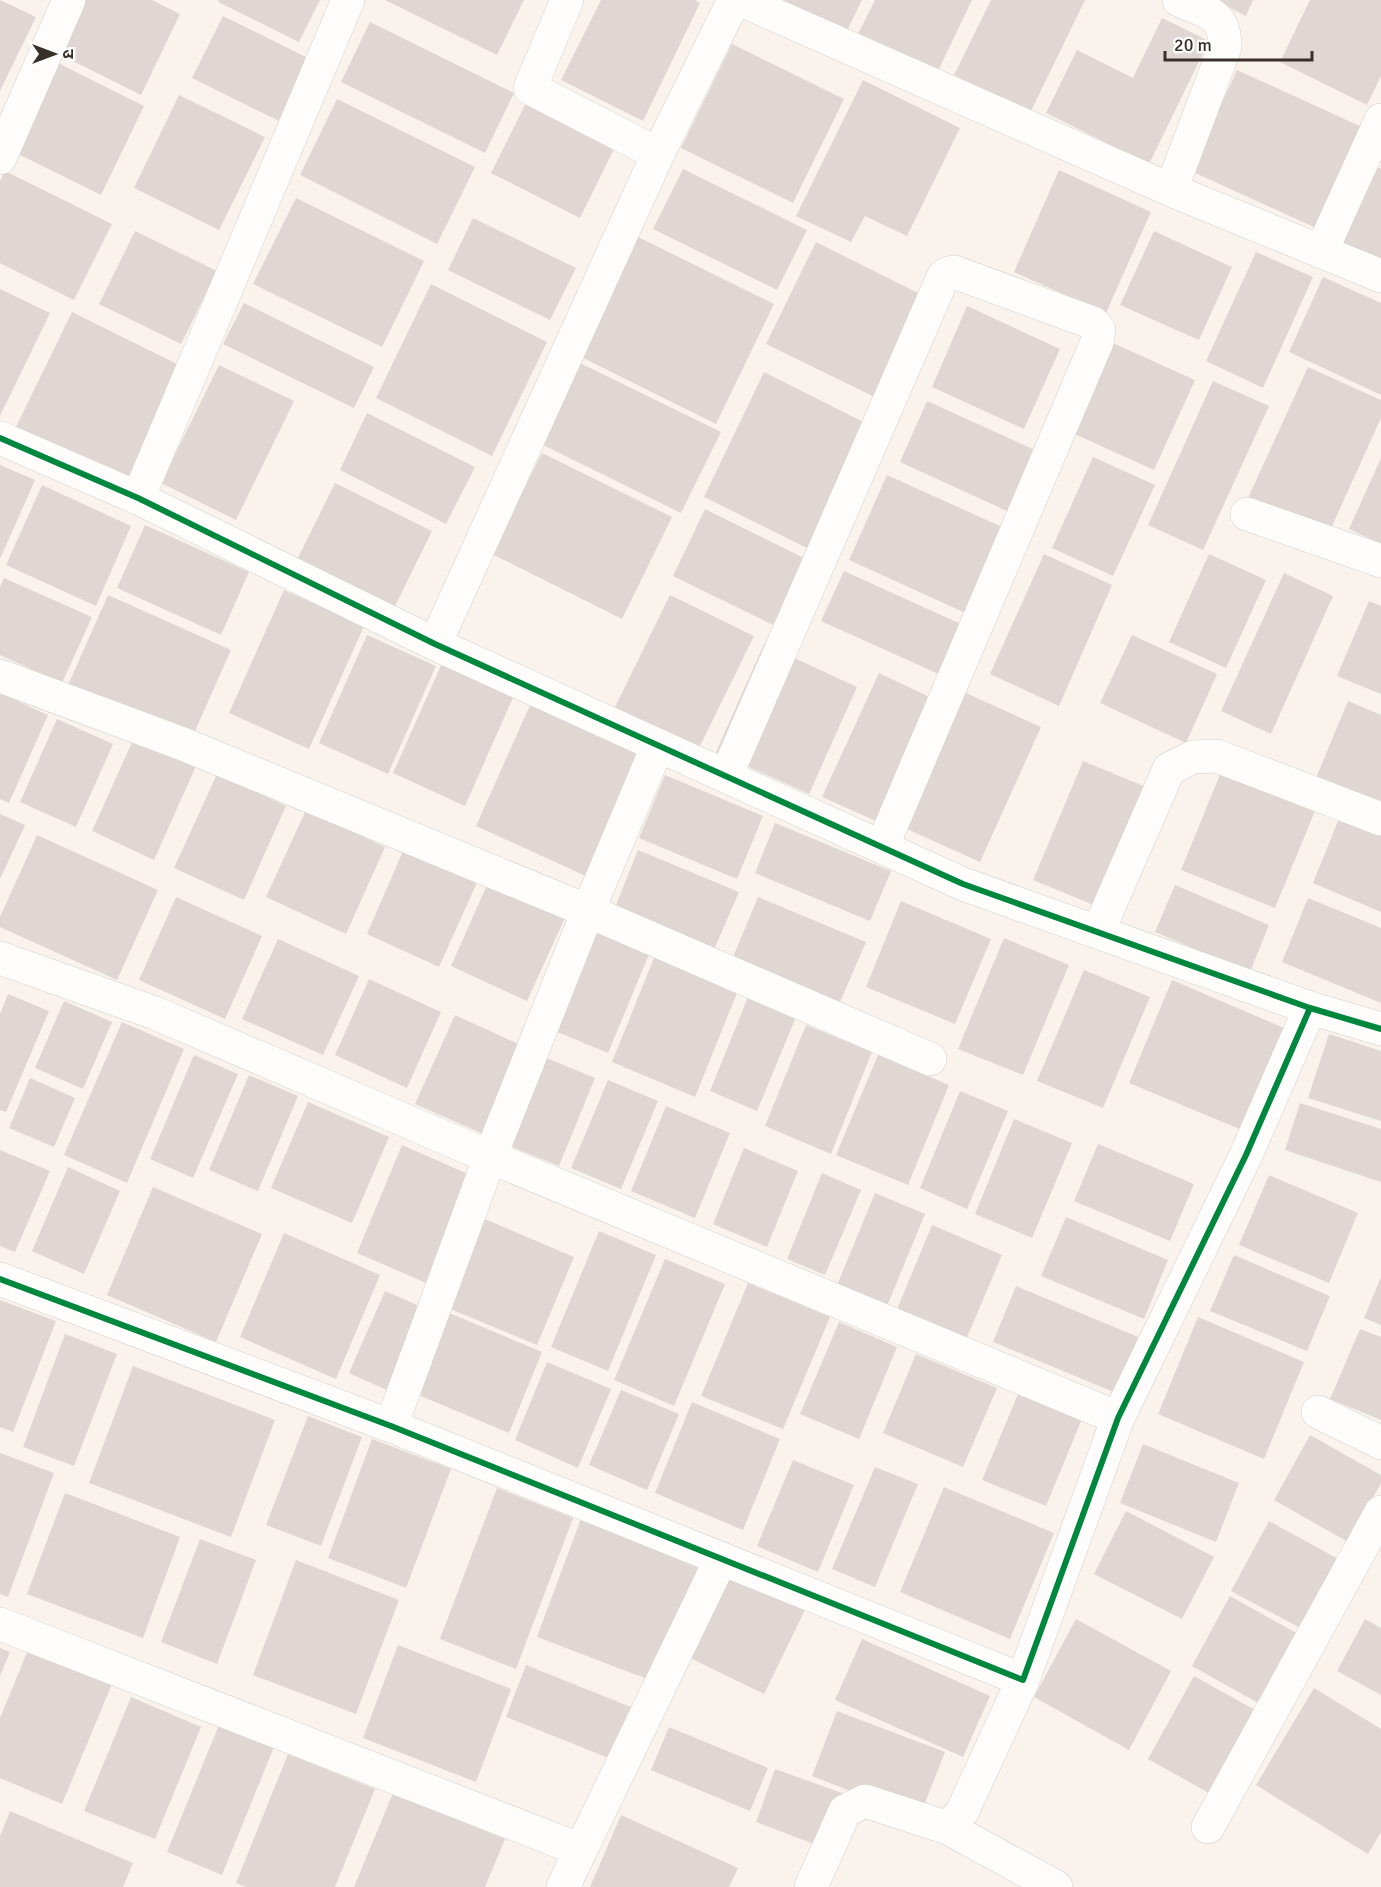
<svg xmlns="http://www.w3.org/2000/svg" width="1381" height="1887" font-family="Signika,'Noto Sans Devanagari',sans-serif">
	<rect width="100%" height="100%" fill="#f9f2ed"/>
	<path fill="#e0d7d4" d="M 0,0 L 36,17 L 0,91 Z
		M 83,0 L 152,0 L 180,14 L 141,95 L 57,53 Z
		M 219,0 L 320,0 L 299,42 L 218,2 Z
		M 385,0 L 524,0 L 497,55 Z
		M 601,0 L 695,0 L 700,3 L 643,121 L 561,80 Z
		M 768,0 L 862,0 L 844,37 Z
		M 875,0 L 972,0 L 936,75 L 857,36 Z
		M 991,0 L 1085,0 L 1030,113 L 954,75 Z
		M 1214,0 L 1253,0 L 1246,16 Z
		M 1310,0 L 1381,0 L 1381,76 L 1367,105 L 1280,62 Z
		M 223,16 L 310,59 L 279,121 L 192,78 Z
		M 1162,18 L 1209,41 L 1149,164 L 1046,113 L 1077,50 L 1133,78 Z
		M 370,22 L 514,93 L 485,153 L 341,82 Z
		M 732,44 L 844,99 L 793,203 L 681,148 Z
		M 56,62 L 144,106 L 101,195 L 12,151 Z
		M 1237,70 L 1373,132 L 1327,233 L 1191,171 Z
		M 863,80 L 960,128 L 907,236 L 865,216 L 851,242 L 796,216 Z
		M 179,95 L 265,137 L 219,230 L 134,188 Z
		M 337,99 L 475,167 L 437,244 L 300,175 Z
		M 526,103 L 615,147 L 580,218 L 491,173 Z
		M 1375,166 L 1381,169 L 1381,266 L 1339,247 Z
		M 683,169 L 807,230 L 777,290 L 653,229 Z
		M 1059,170 L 1151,212 L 1106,313 L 1014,272 Z
		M 5,171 L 112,224 L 74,300 L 0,263 L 0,181 Z
		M 296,198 L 424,261 L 382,347 L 253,284 Z
		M 473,218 L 576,268 L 550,320 L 448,270 Z
		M 135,231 L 217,271 L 181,344 L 99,304 Z
		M 1154,231 L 1232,267 L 1199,340 L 1120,305 Z
		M 632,234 L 774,304 L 716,424 L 573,353 Z
		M 816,242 L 938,303 L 889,404 L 766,344 Z
		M 1256,252 L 1313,277 L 1263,388 L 1206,361 Z
		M 1323,277 L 1381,303 L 1381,395 L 1289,352 Z
		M 431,284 L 547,342 L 492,456 L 376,398 Z
		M 0,289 L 50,313 L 0,416 Z
		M 244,303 L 374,367 L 354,408 L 223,344 Z
		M 967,306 L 1060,349 L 1024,429 L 932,387 Z
		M 72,312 L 183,367 L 126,484 L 15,429 Z
		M 1086,331 L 1195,380 L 1154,470 L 1046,421 Z
		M 580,363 L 721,432 L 681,513 L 541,444 Z
		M 219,365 L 294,401 L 236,520 L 161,483 Z
		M 1308,367 L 1381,400 L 1381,418 L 1328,535 L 1248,498 Z
		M 764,372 L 881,431 L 821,555 L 704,497 Z
		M 1213,381 L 1269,406 L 1203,550 L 1148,525 Z
		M 927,401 L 1059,461 L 1031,522 L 900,462 Z
		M 367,413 L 475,467 L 446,524 L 340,470 Z
		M 542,453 L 672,517 L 622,619 L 492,554 Z
		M 1093,457 L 1155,485 L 1113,576 L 1052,548 Z
		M 1381,458 L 1381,544 L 1349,529 Z
		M 0,465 L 35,480 L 0,559 Z
		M 887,475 L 1011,531 L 972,616 L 849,560 Z
		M 335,483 L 432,531 L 394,608 L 297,560 Z
		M 42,485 L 131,526 L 96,606 L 6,565 Z
		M 705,509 L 808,560 L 775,626 L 673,576 Z
		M 145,525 L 249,572 L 221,635 L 117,588 Z
		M 1044,554 L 1112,585 L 1059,706 L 990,674 Z
		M 1209,554 L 1266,580 L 1226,668 L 1169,642 Z
		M 844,571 L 974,630 L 952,680 L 821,621 Z
		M 1284,573 L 1333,596 L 1271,734 L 1221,711 Z
		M 4,578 L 92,617 L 62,683 L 0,655 L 0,587 Z
		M 284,590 L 364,626 L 309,749 L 229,713 Z
		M 108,595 L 231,650 L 191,740 L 68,685 Z
		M 670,595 L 754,636 L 698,750 L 614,709 Z
		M 1369,601 L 1381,606 L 1381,694 L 1337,676 Z
		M 367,635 L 436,666 L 388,774 L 319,743 Z
		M 1132,635 L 1217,674 L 1186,743 L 1100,703 Z
		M 764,644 L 857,687 L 809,794 L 716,752 Z
		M 443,661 L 515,693 L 465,806 L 393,773 Z
		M 879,673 L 942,703 L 887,826 L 822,797 Z
		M 957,689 L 1041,727 L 980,862 L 896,824 Z
		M 0,693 L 48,715 L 9,803 L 0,799 Z
		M 1348,701 L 1381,715 L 1381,813 L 1313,785 Z
		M 531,703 L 643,754 L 588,877 L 476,826 Z
		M 57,719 L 113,744 L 76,827 L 20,802 Z
		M 134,738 L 196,766 L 154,860 L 92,831 Z
		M 1083,761 L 1151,789 L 1101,908 L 1033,880 Z
		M 1221,772 L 1315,811 L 1275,908 L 1181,870 Z
		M 217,774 L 286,806 L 244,900 L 174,868 Z
		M 665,775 L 763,816 L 737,879 L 639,838 Z
		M 306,810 L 385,847 L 346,934 L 266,897 Z
		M 1342,811 L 1381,828 L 1381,912 L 1313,883 Z
		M 0,814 L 25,825 L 0,879 Z
		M 775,823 L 891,871 L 870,921 L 755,873 Z
		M 37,835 L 158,890 L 117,980 L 0,927 L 0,917 Z
		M 406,844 L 479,878 L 439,967 L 367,934 Z
		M 638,850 L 739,892 L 713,952 L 614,910 Z
		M 491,876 L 568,911 L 527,1001 L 451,966 Z
		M 1175,885 L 1269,925 L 1250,972 L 1155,932 Z
		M 176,897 L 262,936 L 225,1019 L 139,980 Z
		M 758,897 L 866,942 L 840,1002 L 733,957 Z
		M 1308,898 L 1381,928 L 1381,1003 L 1282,962 Z
		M 901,901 L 991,939 L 955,1024 L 866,987 Z
		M 592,928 L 650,952 L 608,1053 L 550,1029 Z
		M 1004,938 L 1069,965 L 1023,1075 L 958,1049 Z
		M 278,939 L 359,976 L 323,1055 L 242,1019 Z
		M 656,953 L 739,988 L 695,1097 L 612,1062 Z
		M 1084,970 L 1150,997 L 1103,1108 L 1037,1081 Z
		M 369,979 L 441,1012 L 407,1088 L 335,1055 Z
		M 1172,980 L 1291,1031 L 1249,1133 L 1129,1083 Z
		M 8,994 L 49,1011 L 6,1112 L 0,1110 L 0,1014 Z
		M 748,997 L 796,1017 L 757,1111 L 710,1091 Z
		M 64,1001 L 112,1022 L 83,1089 L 35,1068 Z
		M 455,1015 L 529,1049 L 490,1137 L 415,1104 Z
		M 122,1022 L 184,1049 L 127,1183 L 64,1155 Z
		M 806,1025 L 872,1052 L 831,1154 L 765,1126 Z
		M 1329,1034 L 1381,1051 L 1381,1121 L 1308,1098 Z
		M 537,1054 L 595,1078 L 559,1166 L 500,1142 Z
		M 194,1055 L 238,1074 L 193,1178 L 150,1159 Z
		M 878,1055 L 949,1085 L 908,1185 L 836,1155 Z
		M 249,1075 L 298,1096 L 258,1191 L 209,1170 Z
		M 30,1078 L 75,1098 L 54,1147 L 9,1128 Z
		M 608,1080 L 658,1101 L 621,1189 L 571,1168 Z
		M 960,1091 L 1008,1111 L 967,1209 L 920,1188 Z
		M 308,1102 L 389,1137 L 352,1223 L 271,1188 Z
		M 1300,1103 L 1381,1129 L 1381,1182 L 1285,1150 Z
		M 666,1106 L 730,1133 L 695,1218 L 631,1191 Z
		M 1014,1119 L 1072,1143 L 1032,1238 L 975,1214 Z
		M 1098,1144 L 1194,1184 L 1170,1241 L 1074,1201 Z
		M 402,1145 L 477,1178 L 431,1285 L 357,1253 Z
		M 744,1148 L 798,1171 L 767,1247 L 713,1224 Z
		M 0,1150 L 50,1171 L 15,1252 L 0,1246 Z
		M 68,1167 L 120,1191 L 84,1274 L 32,1251 Z
		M 822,1173 L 861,1190 L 825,1275 L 787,1259 Z
		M 1269,1175 L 1358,1213 L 1329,1283 L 1239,1245 Z
		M 153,1187 L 262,1234 L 216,1342 L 107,1295 Z
		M 875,1193 L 925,1214 L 885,1311 L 835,1290 Z
		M 480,1217 L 574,1257 L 537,1345 L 443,1306 Z
		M 1066,1217 L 1168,1260 L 1144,1319 L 1041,1276 Z
		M 932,1225 L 1002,1255 L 965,1342 L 895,1314 Z
		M 599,1231 L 656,1255 L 608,1371 L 551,1347 Z
		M 284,1233 L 380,1275 L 336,1379 L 240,1337 Z
		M 1234,1255 L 1330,1296 L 1307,1351 L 1210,1311 Z
		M 665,1259 L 725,1284 L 674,1406 L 614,1380 Z
		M 1381,1277 L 1381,1325 L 1364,1318 Z
		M 748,1283 L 830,1317 L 783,1429 L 701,1396 Z
		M 1016,1286 L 1138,1337 L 1116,1393 L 993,1342 Z
		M 385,1291 L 424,1308 L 389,1391 L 349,1373 Z
		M 0,1300 L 56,1321 L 13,1432 L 0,1427 Z
		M 442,1310 L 542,1352 L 509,1433 L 409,1391 Z
		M 1198,1317 L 1304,1362 L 1264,1459 L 1158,1414 Z
		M 839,1322 L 897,1347 L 859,1439 L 800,1414 Z
		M 1360,1329 L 1381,1337 L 1381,1420 L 1330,1399 Z
		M 65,1334 L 117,1354 L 74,1466 L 23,1447 Z
		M 916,1354 L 997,1388 L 963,1467 L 883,1433 Z
		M 547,1362 L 611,1389 L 578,1468 L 515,1440 Z
		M 133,1366 L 275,1420 L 231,1537 L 89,1483 Z
		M 1021,1387 L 1084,1414 L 1046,1506 L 982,1480 Z
		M 621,1390 L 679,1414 L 647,1490 L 589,1465 Z
		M 692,1402 L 780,1439 L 743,1530 L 655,1493 Z
		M 308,1416 L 362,1437 L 321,1546 L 266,1525 Z
		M 1310,1435 L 1381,1475 L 1381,1483 L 1348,1542 L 1274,1500 Z
		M 372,1439 L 451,1469 L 406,1588 L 328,1558 Z
		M 1143,1444 L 1239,1483 L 1216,1542 L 1120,1503 Z
		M 0,1453 L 54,1473 L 8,1597 L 0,1594 Z
		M 793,1460 L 854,1485 L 818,1572 L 757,1546 Z
		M 875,1467 L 918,1484 L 875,1587 L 832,1569 Z
		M 944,1487 L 1054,1533 L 1010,1639 L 900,1592 Z
		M 497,1488 L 573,1518 L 516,1669 L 440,1639 Z
		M 65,1493 L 180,1537 L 143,1638 L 27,1594 Z
		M 1126,1511 L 1214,1557 L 1182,1619 L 1094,1574 Z
		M 582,1516 L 700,1561 L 655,1682 L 537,1637 Z
		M 1269,1521 L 1340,1560 L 1302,1629 L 1231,1591 Z
		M 200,1539 L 256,1560 L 217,1664 L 161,1642 Z
		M 296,1560 L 399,1600 L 356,1714 L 253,1675 Z
		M 730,1573 L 805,1610 L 764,1694 L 690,1658 Z
		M 1230,1596 L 1307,1639 L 1269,1709 L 1192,1666 Z
		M 1076,1619 L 1171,1671 L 1129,1750 L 1034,1697 Z
		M 1365,1619 L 1381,1628 L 1381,1695 L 1337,1671 Z
		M 862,1639 L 990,1696 L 963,1757 L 835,1700 Z
		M 398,1645 L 511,1689 L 476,1782 L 363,1738 Z
		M 0,1648 L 10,1652 L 0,1676 Z
		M 28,1650 L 112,1684 L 62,1804 L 0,1778 L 0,1718 Z
		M 526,1665 L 636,1709 L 616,1761 L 506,1717 Z
		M 1194,1676 L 1264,1715 L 1218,1798 L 1148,1759 Z
		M 1314,1688 L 1381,1729 L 1381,1832 L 1368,1854 L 1256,1785 Z
		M 131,1697 L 201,1727 L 155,1839 L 84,1811 Z
		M 837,1711 L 945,1752 L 919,1818 L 812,1776 Z
		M 219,1725 L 274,1747 L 222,1875 L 167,1852 Z
		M 669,1727 L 768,1768 L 750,1811 L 651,1770 Z
		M 288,1754 L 375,1789 L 335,1887 L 246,1887 L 236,1883 Z
		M 775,1769 L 842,1793 L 822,1847 L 756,1822 Z
		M 393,1793 L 505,1839 L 485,1887 L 354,1887 Z
		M 10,1811 L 133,1863 L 123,1887 L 0,1887 L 0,1836 Z
		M 621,1815 L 738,1868 L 729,1887 L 590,1887 Z"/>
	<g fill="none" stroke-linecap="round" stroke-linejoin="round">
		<g stroke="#d6cfca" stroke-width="34">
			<path id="minor" d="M 567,0 L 530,88 L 658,154
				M 741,0 L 1171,190 L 1381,276
				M 0,158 L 69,0
				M 1171,190 L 1225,47 C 1225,12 1207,13 1179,0
				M 1321,252 L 1381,120
				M 0,438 L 138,498 L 435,644 L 963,884 L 1310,1008 L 1381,1029
				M 138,498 L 348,0
				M 1247,514 L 1381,561
				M 435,644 L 658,154 L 734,0
				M 0,676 L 183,744 L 588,911 L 930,1059
				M 726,776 L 943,277 L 948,273 L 954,272 L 1093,323 L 1099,330 L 1097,342 L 882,847
				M 1098,932 L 1169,769 L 1193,757 L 1217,756 L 1381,819
				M 0,958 L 155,1013 L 490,1157 L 1118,1418
				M 0,1279 L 391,1426 L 1023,1680 L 1118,1418 L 1246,1155 L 1310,1008
				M 1318,1412 L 1381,1443
				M 391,1426 L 490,1157 L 588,911 L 658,745
				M 0,1624 L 581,1850
				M 1208,1827 L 1381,1512
				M 948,1828 L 1056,1887
				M 563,1887 L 721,1559
				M 811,1887 L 845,1811 L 865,1801 L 948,1828 L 962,1812 L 1023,1680"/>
		</g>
		<use href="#minor" stroke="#fefdfc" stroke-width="33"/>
		<g stroke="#fff" stroke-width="10">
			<path id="cycleway" d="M 0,438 L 138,498 L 435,644 L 963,884 L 1310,1008 L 1381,1029
				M 0,1279 L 391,1426 L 1023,1680 L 1118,1418 L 1246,1155 L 1310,1008"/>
		</g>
		<use href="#cycleway" stroke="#00873e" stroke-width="6"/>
	</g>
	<g transform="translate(54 54) rotate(90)" stroke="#ffffff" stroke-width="4.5" paint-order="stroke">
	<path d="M0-4.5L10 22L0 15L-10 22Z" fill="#39302a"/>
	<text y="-9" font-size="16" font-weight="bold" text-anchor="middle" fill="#39302a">उ</text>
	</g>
	<path d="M1165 51v9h147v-9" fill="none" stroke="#39302a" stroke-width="3"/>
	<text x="1174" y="51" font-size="18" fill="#39302a" stroke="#ffffff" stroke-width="4.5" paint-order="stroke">20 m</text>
</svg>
